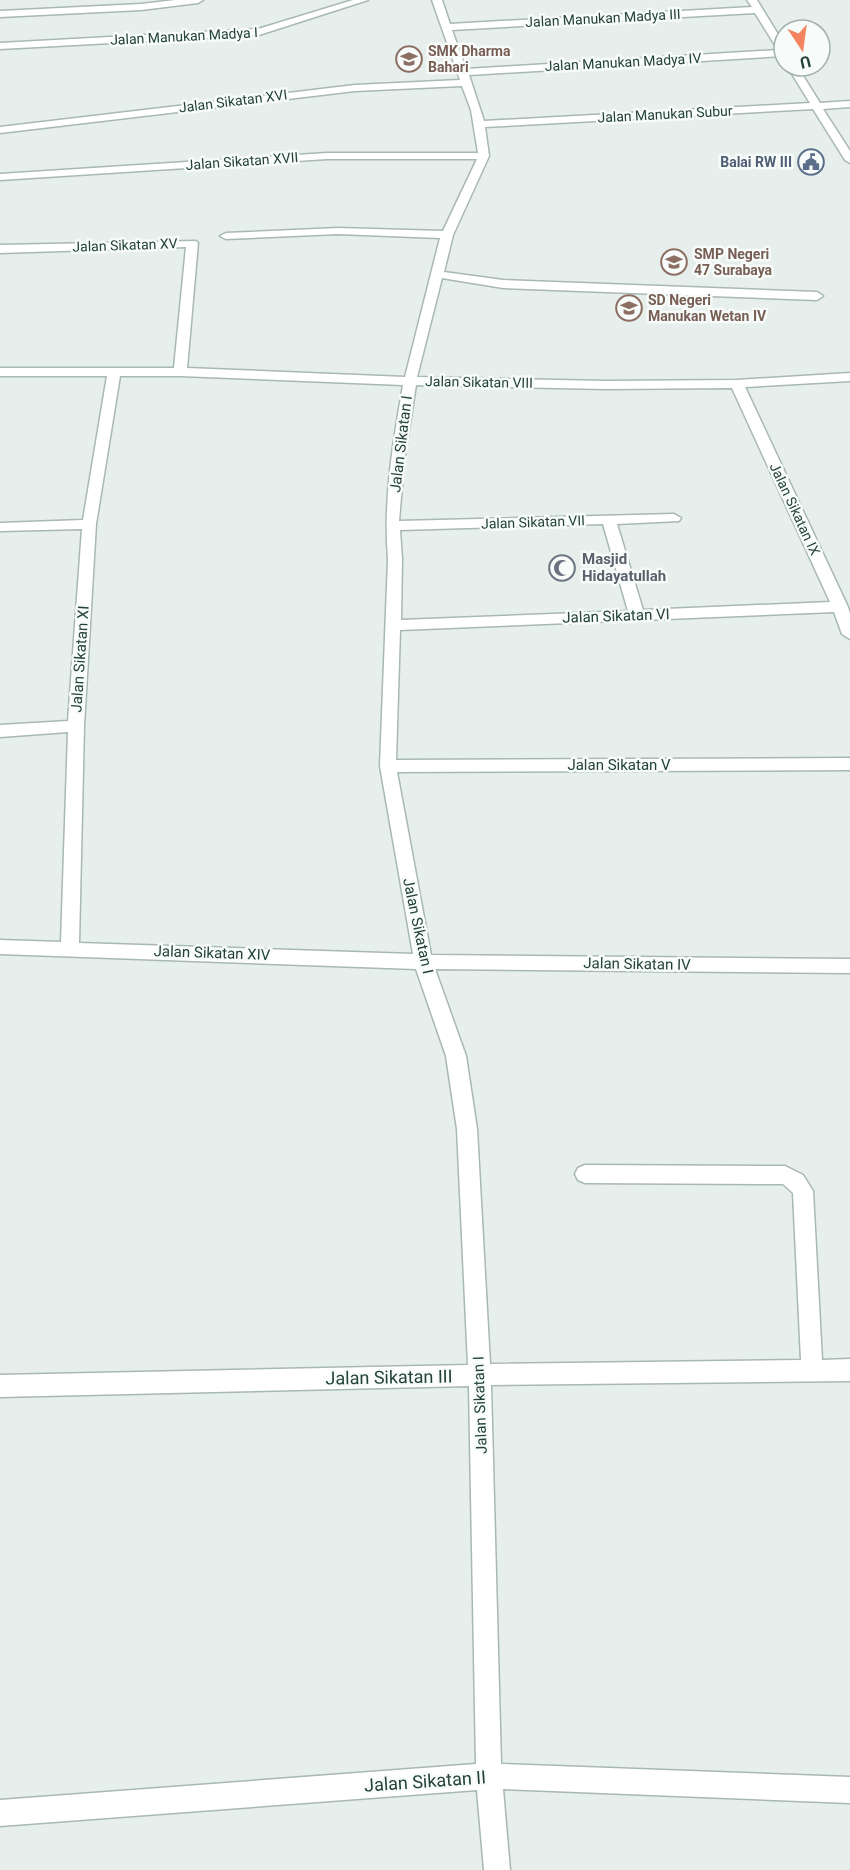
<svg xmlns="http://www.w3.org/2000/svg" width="850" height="1870" font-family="Roboto,sans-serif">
	<rect width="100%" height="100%" fill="#e6efeb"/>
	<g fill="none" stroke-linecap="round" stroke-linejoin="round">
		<g stroke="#a8b8b2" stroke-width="3">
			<path id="minor" d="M 175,0 L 203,0 L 198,3 L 141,10 L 0,17 L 0,11 L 141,4 Z
				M 353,0 L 368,0 L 259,35 L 0,49 L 0,43 L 258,29 Z
				M 432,0 L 442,0 L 450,24 L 752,7 L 747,0 L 757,0 L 784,44 L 784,56 L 469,75 L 484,121 L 810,103 L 787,66 L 797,66 L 820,103 L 850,101 L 850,107 L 823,109 L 850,151 L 850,163 L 845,160 L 813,109 L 485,127 L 489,156 L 453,235 L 444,272 L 503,280 L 817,292 L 823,296 L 817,300 L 503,288 L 442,278 L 417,377 L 606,381 L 737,380 L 850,373 L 850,381 L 745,387 L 848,607 L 850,614 L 850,639 L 842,634 L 834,612 L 400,630 L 396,760 L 850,758 L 850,770 L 397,772 L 431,955 L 850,959 L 850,973 L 435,969 L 466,1056 L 477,1129 L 490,1364 L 801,1360 L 793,1193 L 783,1184 L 585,1183 L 578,1180 L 575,1174 L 578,1168 L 585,1165 L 785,1166 L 803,1175 L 813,1191 L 822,1360 L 850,1359 L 850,1381 L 491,1385 L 501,1764 L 850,1777 L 850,1803 L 503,1789 L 510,1870 L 484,1870 L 477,1790 L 0,1826 L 0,1800 L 476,1764 L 469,1386 L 0,1397 L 0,1375 L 468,1365 L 457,1129 L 446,1056 L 416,969 L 0,954 L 0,940 L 61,942 L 68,732 L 0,737 L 0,725 L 68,721 L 82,529 L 0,531 L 0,523 L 83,520 L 107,376 L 0,376 L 0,368 L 174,368 L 186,247 L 0,253 L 0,245 L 196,241 L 198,243 L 187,368 L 405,377 L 440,238 L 338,234 L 226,239 L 220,236 L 226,233 L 338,228 L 443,231 L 477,159 L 327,159 L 0,180 L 0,174 L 327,153 L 478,153 L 471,110 L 462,86 L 355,91 L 0,133 L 0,127 L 355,85 L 460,80 ZM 755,13 L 778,50 L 466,69 L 452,30 ZM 120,376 L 180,376 L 403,385 C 393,443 383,500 388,559 L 380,766 L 413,954 L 79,943 L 84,726 L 96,524 ZM 416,385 L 606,389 L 732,388 L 830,602 L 643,610 L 617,524 L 679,521 L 681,518 L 674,514 L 399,521 L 404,462 ZM 603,524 L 628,611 L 401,620 L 402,559 L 400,530 Z"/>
		</g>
		<use href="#minor" fill="#fff" fill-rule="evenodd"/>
	</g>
	<defs>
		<g id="school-ring" transform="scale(1.35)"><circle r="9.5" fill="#f7fbf9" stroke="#8d6e63" stroke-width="1.5"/><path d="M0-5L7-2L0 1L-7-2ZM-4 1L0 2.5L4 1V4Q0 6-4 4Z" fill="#8d6e63"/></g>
		<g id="civic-ring" transform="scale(1.35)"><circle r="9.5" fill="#f7fbf9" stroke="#5c6f8a" stroke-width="1.5"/><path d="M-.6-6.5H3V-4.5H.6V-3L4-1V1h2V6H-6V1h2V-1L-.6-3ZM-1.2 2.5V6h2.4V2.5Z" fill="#5c6f8a"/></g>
		<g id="mosque-ring" transform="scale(1.35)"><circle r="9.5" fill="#f7fbf9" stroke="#6b7280" stroke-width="1.5"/><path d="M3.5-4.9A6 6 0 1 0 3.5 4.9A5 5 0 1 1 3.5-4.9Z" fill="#6b7280"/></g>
	</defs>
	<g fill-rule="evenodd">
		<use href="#school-ring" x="409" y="59"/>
		<use href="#civic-ring" x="811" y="162"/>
		<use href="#school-ring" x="674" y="262"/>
		<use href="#school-ring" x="629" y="308"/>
		<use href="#mosque-ring" x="562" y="568"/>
	</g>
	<g text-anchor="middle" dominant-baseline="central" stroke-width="5" stroke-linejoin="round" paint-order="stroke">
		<g font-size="14" fill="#24423a" stroke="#f7fbf9">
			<text transform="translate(603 18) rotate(-3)">Jalan Manukan Madya III</text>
			<text transform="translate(184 36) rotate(-3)">Jalan Manukan Madya I</text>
			<text transform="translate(623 62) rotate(-3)">Jalan Manukan Madya IV</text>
			<text transform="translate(233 101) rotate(-7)">Jalan Sikatan XVI</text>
			<text transform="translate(665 114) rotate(-3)">Jalan Manukan Subur</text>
			<text transform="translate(242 161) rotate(-4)">Jalan Sikatan XVII</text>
			<text transform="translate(125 245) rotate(-2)">Jalan Sikatan XV</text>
			<text transform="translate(479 382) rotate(1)">Jalan Sikatan VIII</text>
			<text transform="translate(795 509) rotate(65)">Jalan Sikatan IX</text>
			<text transform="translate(533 522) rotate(-2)">Jalan Sikatan VII</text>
		</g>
		<g font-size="14" font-weight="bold" fill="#785e54" stroke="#f7fbf9" text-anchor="start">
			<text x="428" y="51">SMK Dharma<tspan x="428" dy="16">Bahari</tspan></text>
			<text x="694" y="254">SMP Negeri<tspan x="694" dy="16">47 Surabaya</tspan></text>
			<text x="648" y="300">SD Negeri<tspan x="648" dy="16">Manukan Wetan IV</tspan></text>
		</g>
		<g font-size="14" font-weight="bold" fill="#4e5e75" stroke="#f7fbf9" text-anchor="end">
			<text x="792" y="162">Balai RW III</text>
		</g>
		<g font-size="15" fill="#24423a" stroke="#f7fbf9">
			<text transform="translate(401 444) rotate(-83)">Jalan Sikatan I</text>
			<text transform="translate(616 616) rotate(-2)">Jalan Sikatan VI</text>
			<text transform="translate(80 659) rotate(-86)">Jalan Sikatan XI</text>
			<text x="619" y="765">Jalan Sikatan V</text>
			<text transform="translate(418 926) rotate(78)">Jalan Sikatan I</text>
			<text transform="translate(212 953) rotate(2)">Jalan Sikatan XIV</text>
			<text transform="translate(637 964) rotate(1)">Jalan Sikatan IV</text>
			<text transform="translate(480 1405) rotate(-92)">Jalan Sikatan I</text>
		</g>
		<g font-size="15" font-weight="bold" fill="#5b616d" stroke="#f7fbf9" text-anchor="start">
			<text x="582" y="559">Masjid<tspan x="582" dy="17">Hidayatullah</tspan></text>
		</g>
		<g font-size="18" fill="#24423a" stroke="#f7fbf9">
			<text transform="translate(389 1377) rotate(-1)">Jalan Sikatan III</text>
			<text transform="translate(425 1781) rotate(-4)">Jalan Sikatan II</text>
		</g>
	</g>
	<g transform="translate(802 48) rotate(167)"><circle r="28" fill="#f7fbf9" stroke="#a3b1ad" stroke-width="1.5"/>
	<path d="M0-4.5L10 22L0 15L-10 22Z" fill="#f4845f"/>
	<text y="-9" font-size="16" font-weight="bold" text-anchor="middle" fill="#24423a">U</text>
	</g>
</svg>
